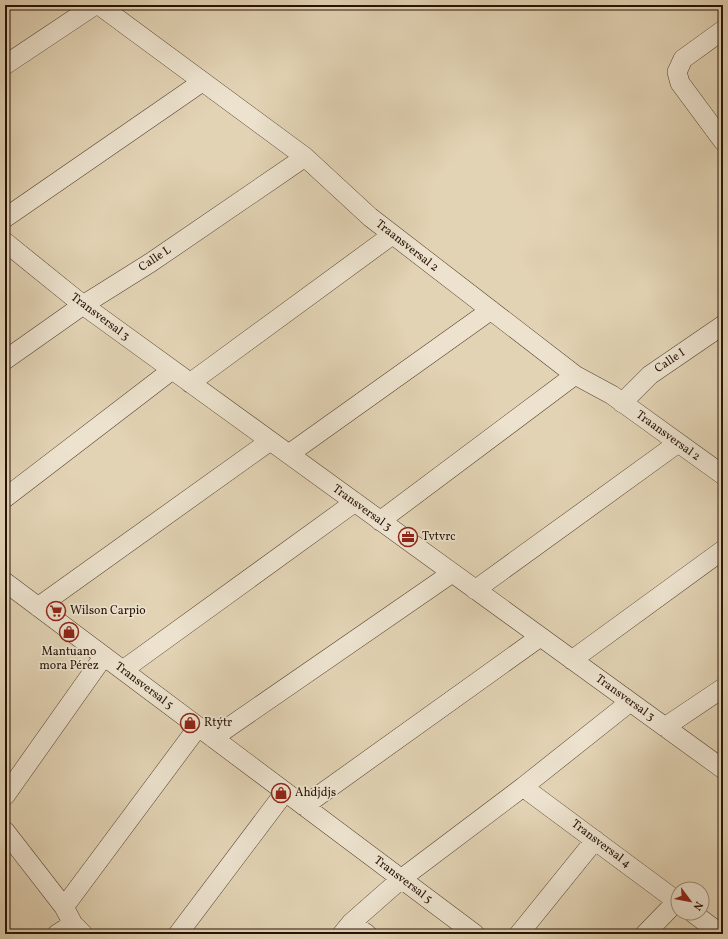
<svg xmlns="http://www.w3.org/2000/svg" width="728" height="939" font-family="Vollkorn,serif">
	<rect width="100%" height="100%" fill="#e2d3b4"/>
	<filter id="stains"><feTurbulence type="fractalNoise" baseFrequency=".005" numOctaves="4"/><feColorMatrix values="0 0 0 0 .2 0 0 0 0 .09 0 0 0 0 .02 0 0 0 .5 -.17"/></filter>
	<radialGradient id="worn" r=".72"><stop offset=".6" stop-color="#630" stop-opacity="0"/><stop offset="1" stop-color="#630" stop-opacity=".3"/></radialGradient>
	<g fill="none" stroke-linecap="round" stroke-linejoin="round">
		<g stroke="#564231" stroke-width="20">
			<path id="street" d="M 99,5 L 305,157 L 370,217 L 575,375 L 612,395 L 723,475
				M 723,30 L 683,59 L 677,72 L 680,83 L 723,141
				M 5,65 L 95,5
				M 5,218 L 202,82
				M 5,242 L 83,305 L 723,769
				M 5,360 L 83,305 L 150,263 L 305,157
				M 190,383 L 392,235
				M 622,403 L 650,375 L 723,325
				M 289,454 L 491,310
				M 5,498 L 172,370
				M 380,521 L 575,375
				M 5,582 L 475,934
				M 475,590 L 678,443
				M 38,607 L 270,441
				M 572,660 L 723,550
				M 123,670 L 355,502
				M 665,727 L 723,688
				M 213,738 L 452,573
				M 523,787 L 678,902
				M 5,796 L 104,656
				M 304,806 L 540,637
				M 5,831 L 64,907 L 73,924 L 83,934
				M 64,907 L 198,727
				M 693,913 L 721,934
				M 351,923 L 367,934
				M 57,934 L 73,924
				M 178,934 L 285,792
				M 342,934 L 351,923 L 401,879 L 523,787 L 630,702
				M 519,934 L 595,840
				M 645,934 L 677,901"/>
		</g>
		<use href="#street" stroke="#ece2ce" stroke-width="19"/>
	</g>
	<defs>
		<g id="office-ring" transform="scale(1)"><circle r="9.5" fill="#ece2ce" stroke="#8f2418" stroke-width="1.5"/><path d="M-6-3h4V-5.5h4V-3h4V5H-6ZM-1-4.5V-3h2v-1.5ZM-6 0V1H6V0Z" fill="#8f2418"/></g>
		<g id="supermarket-ring" transform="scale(1)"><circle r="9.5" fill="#ece2ce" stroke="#8f2418" stroke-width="1.5"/><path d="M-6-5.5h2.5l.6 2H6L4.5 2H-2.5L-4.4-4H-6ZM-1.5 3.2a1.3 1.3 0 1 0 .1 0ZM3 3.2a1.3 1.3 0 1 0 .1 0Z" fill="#8f2418"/></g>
		<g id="shop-ring" transform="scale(1)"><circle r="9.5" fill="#ece2ce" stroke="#8f2418" stroke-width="1.5"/><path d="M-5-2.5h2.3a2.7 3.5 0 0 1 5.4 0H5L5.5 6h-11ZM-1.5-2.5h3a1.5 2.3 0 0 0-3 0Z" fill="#8f2418"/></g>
	</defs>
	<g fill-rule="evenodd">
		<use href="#office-ring" x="408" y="537"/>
		<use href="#supermarket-ring" x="56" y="611"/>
		<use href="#shop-ring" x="69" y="632"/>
		<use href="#shop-ring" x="190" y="723"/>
		<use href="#shop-ring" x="281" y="793"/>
	</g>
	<g text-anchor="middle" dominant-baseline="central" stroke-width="3.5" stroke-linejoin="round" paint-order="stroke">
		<g font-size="12" fill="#271205" stroke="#ece2ce">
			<text transform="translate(407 246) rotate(38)">Traansversal 2</text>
			<text transform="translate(155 259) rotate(-34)">Calle L</text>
			<text transform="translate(100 317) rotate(37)">Transversal 3</text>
			<text transform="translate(670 361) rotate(-34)">Calle I</text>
			<text transform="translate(668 436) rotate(36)">Traansversal 2</text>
			<text transform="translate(362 508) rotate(36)">Transversal 3</text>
			<text transform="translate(144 686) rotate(37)">Transversal 5</text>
			<text transform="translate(625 698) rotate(36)">Transversal 3</text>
			<text transform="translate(601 844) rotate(37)">Transversal 4</text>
			<text transform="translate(403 880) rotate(37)">Transversal 5</text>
		</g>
		<g font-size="12" fill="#271205" stroke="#ece2ce" text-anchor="start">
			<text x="422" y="537">Tvtvrc</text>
			<text x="70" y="611">Wilson Carpio</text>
			<text x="69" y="652" text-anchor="middle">Mantuano<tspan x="69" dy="14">mora Pérez</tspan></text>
			<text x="204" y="723">Rtýtr</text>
			<text x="295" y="793">Ahdjdjs</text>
		</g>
	</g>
	<rect width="728" height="939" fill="none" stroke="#e2d3b4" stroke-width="20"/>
	<rect x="6" y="6" width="716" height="927" fill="none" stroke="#271205" stroke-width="2"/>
	<rect x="10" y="10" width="708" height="919" fill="none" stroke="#271205"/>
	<g transform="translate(690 901) rotate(122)"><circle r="19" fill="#ece2ce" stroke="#9d8f7e"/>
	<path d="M0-3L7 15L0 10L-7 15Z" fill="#8f2418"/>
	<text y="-6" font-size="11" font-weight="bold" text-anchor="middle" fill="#271205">N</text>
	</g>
	<rect width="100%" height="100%" filter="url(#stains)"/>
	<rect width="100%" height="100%" fill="url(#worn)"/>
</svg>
